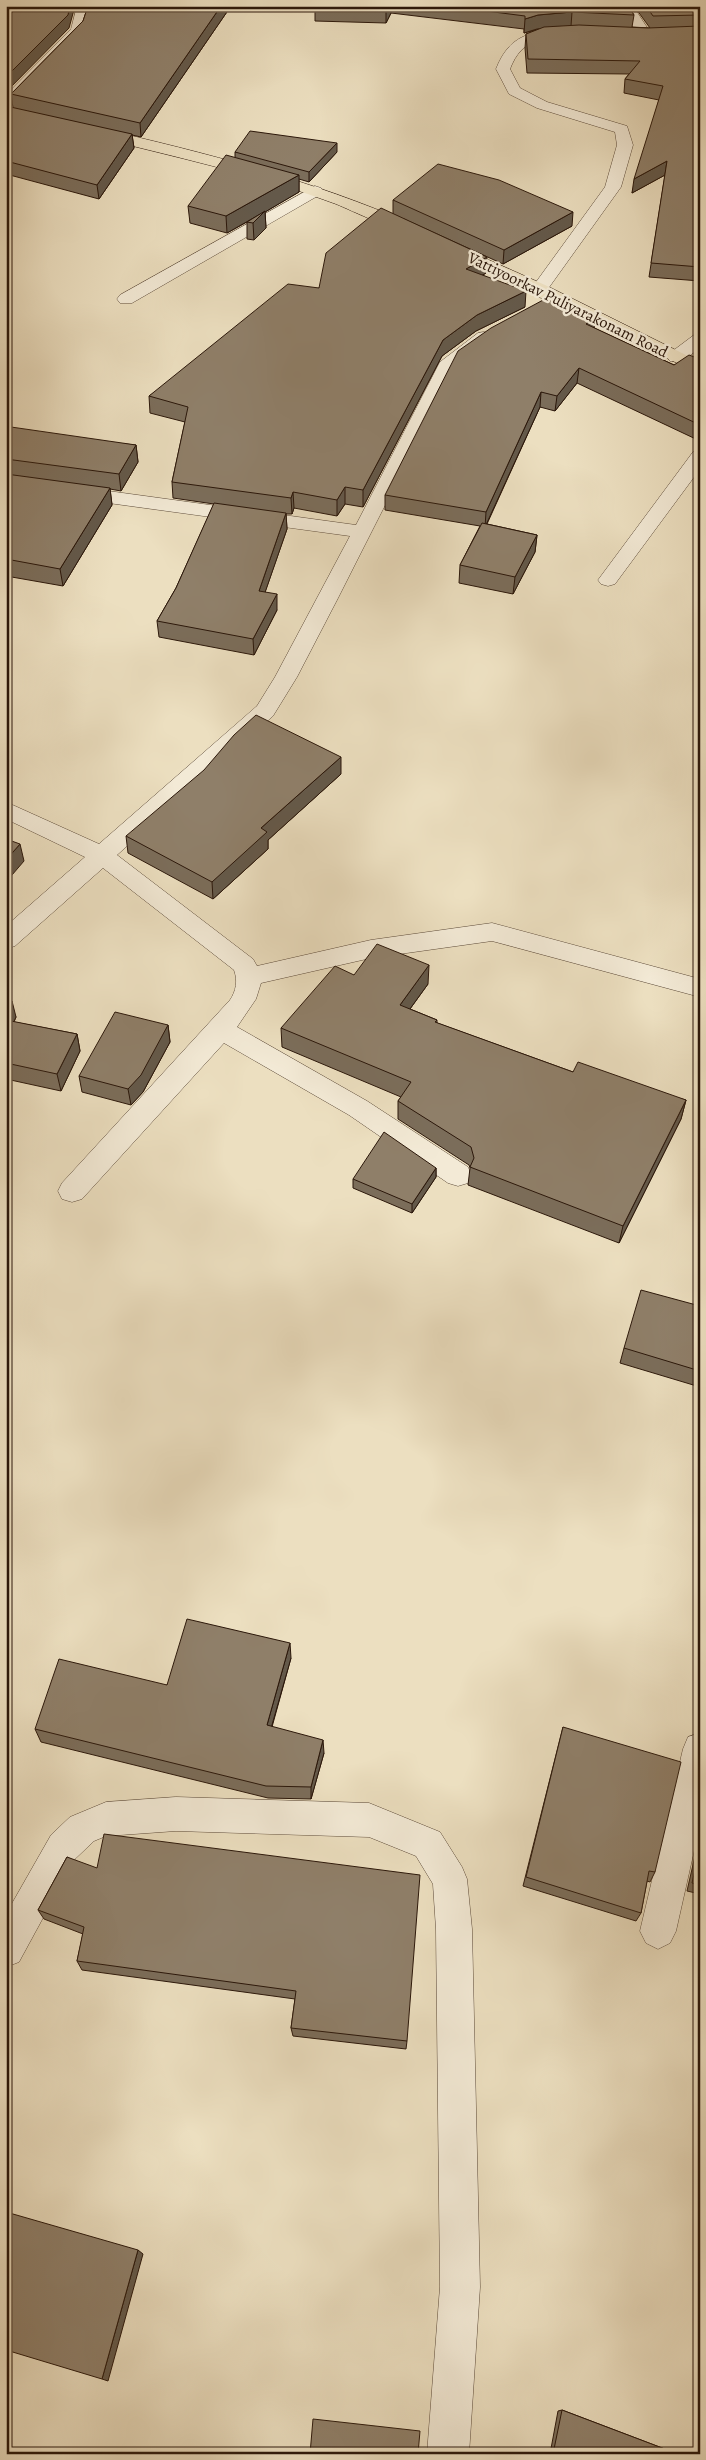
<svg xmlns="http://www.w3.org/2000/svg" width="706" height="2460" font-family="Alegreya,serif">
	<rect width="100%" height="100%" fill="#ecdfc0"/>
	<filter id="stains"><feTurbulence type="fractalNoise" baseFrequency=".004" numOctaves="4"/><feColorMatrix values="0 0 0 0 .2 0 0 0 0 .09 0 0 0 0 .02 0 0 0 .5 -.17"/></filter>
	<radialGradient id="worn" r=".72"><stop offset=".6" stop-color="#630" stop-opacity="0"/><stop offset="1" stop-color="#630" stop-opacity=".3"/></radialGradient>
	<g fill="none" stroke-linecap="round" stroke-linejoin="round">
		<g stroke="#5b4938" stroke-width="1">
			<path id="minor" d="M 77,6 L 91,6 L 83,33 L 11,107 L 6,108 L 6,95 L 71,29 Z
				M 619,6 L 633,6 L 650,32 L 700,30 L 700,38 L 641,39 Z
				M 562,30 L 567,31 L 569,34 L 567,37 C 539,44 523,36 510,69 L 520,88 L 547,102 L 627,126 L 633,145 L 621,187 L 545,293 L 533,293 L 531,289 L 605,187 L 617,145 L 615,132 L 537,108 L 509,94 L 496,69 C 509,36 529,31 562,30 Z
				M 315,186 L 321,188 L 323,191 L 321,194 L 132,303 L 120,303 L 117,299 L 120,295 Z
				M 484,332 L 490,333 L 493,337 L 456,365 L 337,600 L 297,677 L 273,716 L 117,855 L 253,959 L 257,966 L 371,940 L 492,923 L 700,979 L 700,997 L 492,941 L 371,958 L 261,983 L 256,999 L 237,1027 L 367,1101 L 468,1167 L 471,1175 L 468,1183 L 458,1186 L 448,1183 L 349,1115 L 224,1043 L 82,1199 L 72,1202 L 62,1199 L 58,1191 L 62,1183 L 230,1000 C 236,991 238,981 234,970 L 103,868 L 15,946 L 6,949 L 6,926 L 85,857 L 6,819 L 6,802 L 99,844 L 257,706 L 275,677 L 350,536 L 6,489 L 6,477 L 356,525 L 440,362 L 478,333 Z
				M 700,334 L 700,348 L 682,361 L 670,361 L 667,357 L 670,353 L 694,335 Z
				M 700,450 L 700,469 L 615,584 L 608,586 L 601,584 L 598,580 L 601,576 L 693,452 Z
				M 700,1733 L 700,1824 L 676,1931 L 670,1943 L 658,1949 L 646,1943 L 640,1931 L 683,1749 L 688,1737 Z
				M 176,1797 L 369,1803 L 440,1832 L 462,1867 L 467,1879 L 472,1929 L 480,2287 L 469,2454 L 427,2454 L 440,2287 L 436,1929 L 433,1884 L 416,1856 L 369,1837 L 176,1831 L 106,1836 L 94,1841 L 75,1859 L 19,1962 L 6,1967 L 6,1914 L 51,1835 L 70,1817 L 106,1802 Z"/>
		</g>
		<g stroke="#2b170a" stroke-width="1">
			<path id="major" d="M 98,128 C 206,153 312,180 414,225 L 416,228 L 414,231 C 401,235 351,210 336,204 C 257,174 174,157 93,136 L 90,133 Z
				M 453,244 L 545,285 L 700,362 L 700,374 L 447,253 L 445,249 L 447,245 Z"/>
		</g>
		<use href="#minor" fill="#f3ead6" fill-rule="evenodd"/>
		<use href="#major" fill="#ecdfc0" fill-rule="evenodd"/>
	</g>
	<path fill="#7b6d5a" stroke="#2b170a" d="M 88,6 L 231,6 L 141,137 L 132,135 L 134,148 L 99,199 L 6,174 L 6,106 L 13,108 L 11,94 L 83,21 Z
		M 315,6 L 628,6 L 634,15 L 632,27 L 650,28 L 634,6 L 700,6 L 700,281 L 649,277 L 665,175 L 632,193 L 659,100 L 624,93 L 625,79 L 629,74 L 527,73 L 525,48 L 526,34 L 540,29 L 524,33 L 524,29 L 391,13 L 386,23 L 315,21 Z
		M 235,152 L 337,152 L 309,182 L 299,179 L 299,192 L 265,212 L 266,228 L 254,240 L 247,239 L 247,222 L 227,233 L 190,223 L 188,206 L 235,158 Z
		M 393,200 L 572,226 L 503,264 L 404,219 L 486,273 L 483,275 L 525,307 L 476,331 L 442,356 L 363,507 L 345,504 L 337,516 L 294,508 L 292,514 L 286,514 L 287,529 L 265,592 L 277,610 L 254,655 L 159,637 L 157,621 L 176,588 L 214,504 L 173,498 L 172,482 L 185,422 L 150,413 L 149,396 L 319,288 L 393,214 Z
		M 594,328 L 674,365 L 700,359 L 700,441 L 577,383 L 555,411 L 540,407 L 487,524 L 537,535 L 535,552 L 513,594 L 459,583 L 460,565 L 480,526 L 385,510 L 385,495 Z
		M 6,433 L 136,445 L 138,462 L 121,491 L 110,489 L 112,505 L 63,586 L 6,576 Z
		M 341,774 L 268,840 L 268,849 L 213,899 L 128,853 L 126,836 Z
		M 354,975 L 428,984 L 410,1009 L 437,1020 L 437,1023 L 573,1072 L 686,1100 L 681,1119 L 619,1243 L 468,1185 L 470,1168 L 469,1165 L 398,1119 L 398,1101 L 401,1097 L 282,1047 L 281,1028 Z
		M 6,999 L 16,1017 L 14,1022 L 77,1034 L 80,1051 L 61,1091 L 6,1079 Z
		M 168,1025 L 170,1042 L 143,1092 L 131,1105 L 82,1092 L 79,1076 Z
		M 436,1168 L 436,1177 L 412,1213 L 353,1188 L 353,1179 Z
		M 700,1306 L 700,1387 L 620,1363 L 624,1348 Z
		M 291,1658 L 272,1727 L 324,1753 L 311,1799 L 268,1798 L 41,1742 L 35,1729 L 167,1685 Z
		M 563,1727 L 655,1872 L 650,1882 L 647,1881 L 641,1913 L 636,1921 L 523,1886 Z
		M 700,1834 L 700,1894 L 687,1891 Z
		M 67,1857 L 407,2041 L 406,2049 L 293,2036 L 291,2028 L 295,1999 L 82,1970 L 77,1961 L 83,1934 L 44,1919 L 38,1910 Z
		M 562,2410 L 678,2454 L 550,2454 L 558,2411 Z"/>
	<path fill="#64594a" stroke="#2b170a" d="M 70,6 L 75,6 L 69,28 L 6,92 L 6,77 Z
		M 221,6 L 231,6 L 141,137 L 140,123 Z
		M 388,6 L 391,6 L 391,13 L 386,23 L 386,10 Z
		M 572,12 L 571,26 L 537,29 L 524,33 L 525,19 L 538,15 Z
		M 132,134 L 134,148 L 99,199 L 97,185 Z
		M 337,143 L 337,152 L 309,182 L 309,172 Z
		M 667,161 L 665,175 L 632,193 L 634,179 Z
		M 299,175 L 299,192 L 265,212 L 266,228 L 254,240 L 253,223 L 264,212 L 227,233 L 226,216 Z
		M 573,212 L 572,226 L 503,264 L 504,250 Z
		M 487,257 L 486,273 L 465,285 L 466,269 Z
		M 526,291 L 525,307 L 476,331 L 442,356 L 363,507 L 363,490 L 443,340 L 477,315 Z
		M 595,317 L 594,332 L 586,324 Z
		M 579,368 L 577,383 L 555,411 L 557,396 Z
		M 541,392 L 540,407 L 485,527 L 486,512 Z
		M 136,445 L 138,462 L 121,491 L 119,474 Z
		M 345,487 L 345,504 L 337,516 L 337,500 Z
		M 110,488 L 112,505 L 63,586 L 60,569 Z
		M 293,492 L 294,508 L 292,514 L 291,498 Z
		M 286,513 L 287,529 L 260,607 L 259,591 Z
		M 537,535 L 535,552 L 513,594 L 515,577 Z
		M 277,594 L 277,610 L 254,655 L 253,639 Z
		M 341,757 L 341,774 L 268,840 L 268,849 L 213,899 L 212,882 L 261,828 Z
		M 20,844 L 24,861 L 6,882 L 6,860 Z
		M 429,965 L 428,984 L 399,1024 L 400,1005 Z
		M 12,1001 L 16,1017 L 7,1036 L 6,1012 Z
		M 168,1025 L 170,1042 L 143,1092 L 131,1105 L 128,1089 Z
		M 77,1034 L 80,1051 L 61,1091 L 57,1074 Z
		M 686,1100 L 681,1119 L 619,1243 L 623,1226 Z
		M 436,1168 L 436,1177 L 412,1213 L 412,1204 Z
		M 290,1643 L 291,1658 L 268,1739 L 267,1725 Z
		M 323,1740 L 324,1753 L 311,1799 L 311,1787 Z
		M 138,2250 L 143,2254 L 108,2381 L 102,2379 Z"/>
	<path fill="#8f7f69" stroke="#2b170a" d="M 6,6 L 70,6 L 68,15 L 6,77 Z
		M 88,6 L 221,6 L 140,123 L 11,94 L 83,21 Z
		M 315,6 L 388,6 L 386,10 L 315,7 Z
		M 447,6 L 628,6 L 634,15 L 572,12 L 538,15 L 525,19 L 525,16 Z
		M 646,6 L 700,6 L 700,15 L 653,16 Z
		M 579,25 L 648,28 L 700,26 L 700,267 L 651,263 L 667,161 L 634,179 L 663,86 L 625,79 L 640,61 L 528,59 L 526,34 L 544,27 Z
		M 6,106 L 132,134 L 97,185 L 6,161 Z
		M 250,131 L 337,143 L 309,172 L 235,152 Z
		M 226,155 L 299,175 L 226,216 L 188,206 Z
		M 438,164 L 499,180 L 573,212 L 504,250 L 393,200 Z
		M 381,208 L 487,257 L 466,269 L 526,291 L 477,315 L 443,340 L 363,490 L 345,487 L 337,500 L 293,492 L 291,498 L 172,482 L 188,407 L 149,396 L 288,284 L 319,288 L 326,253 Z
		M 265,211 L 253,223 L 247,222 Z
		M 545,299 L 595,317 L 586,324 L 674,365 L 689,355 L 700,359 L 700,425 L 579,368 L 557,396 L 541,392 L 486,512 L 385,495 L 458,351 L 491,328 Z
		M 11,427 L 136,445 L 119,474 L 6,459 L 6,433 Z
		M 6,474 L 110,488 L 60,569 L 6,559 Z
		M 214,503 L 286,513 L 259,591 L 277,594 L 253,639 L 157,621 L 176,588 Z
		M 482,523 L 537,535 L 515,577 L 460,565 Z
		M 256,715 L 341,757 L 261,828 L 267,832 L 212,882 L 126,836 L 204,770 L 234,735 Z
		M 6,839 L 20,844 L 6,860 Z
		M 377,944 L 429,965 L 400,1005 L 437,1020 L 435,1022 L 573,1072 L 578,1062 L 686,1100 L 623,1226 L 470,1167 L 474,1158 L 471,1147 L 398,1101 L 411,1082 L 281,1028 L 335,966 L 354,975 Z
		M 6,999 L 12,1001 L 6,1012 Z
		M 115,1012 L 168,1025 L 141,1075 L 128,1089 L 79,1076 Z
		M 6,1020 L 77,1034 L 57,1074 L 6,1063 Z
		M 384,1132 L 436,1168 L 412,1204 L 353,1179 Z
		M 641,1290 L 700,1306 L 700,1371 L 624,1348 Z
		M 187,1619 L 290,1643 L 267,1725 L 323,1740 L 311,1787 L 266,1786 L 35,1729 L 59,1659 L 167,1685 Z
		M 563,1727 L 681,1762 L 655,1872 L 649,1871 L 641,1913 L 526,1877 Z
		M 104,1834 L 420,1875 L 407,2041 L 291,2028 L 296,1991 L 77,1961 L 84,1927 L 38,1910 L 67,1857 L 97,1868 Z
		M 700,1848 L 700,1885 L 692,1883 Z
		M 6,2212 L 138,2250 L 102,2379 L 6,2350 Z
		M 562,2410 L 678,2454 L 553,2454 Z
		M 313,2419 L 420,2431 L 418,2454 L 310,2454 Z"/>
	<g text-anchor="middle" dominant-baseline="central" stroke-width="5" stroke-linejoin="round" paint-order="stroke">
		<g font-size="16" fill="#2b170a" stroke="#f3ead6">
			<text transform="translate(568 305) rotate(26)">Vattiyoorkav Puliyarakonam Road</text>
		</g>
	</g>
	<rect width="706" height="2460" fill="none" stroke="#ecdfc0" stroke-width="25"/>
	<rect x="8" y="8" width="691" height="2445" fill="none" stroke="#2b170a" stroke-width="2.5"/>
	<rect x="12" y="12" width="681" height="2435" fill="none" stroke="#2b170a"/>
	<rect width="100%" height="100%" filter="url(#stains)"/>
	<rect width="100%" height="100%" fill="url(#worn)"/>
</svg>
